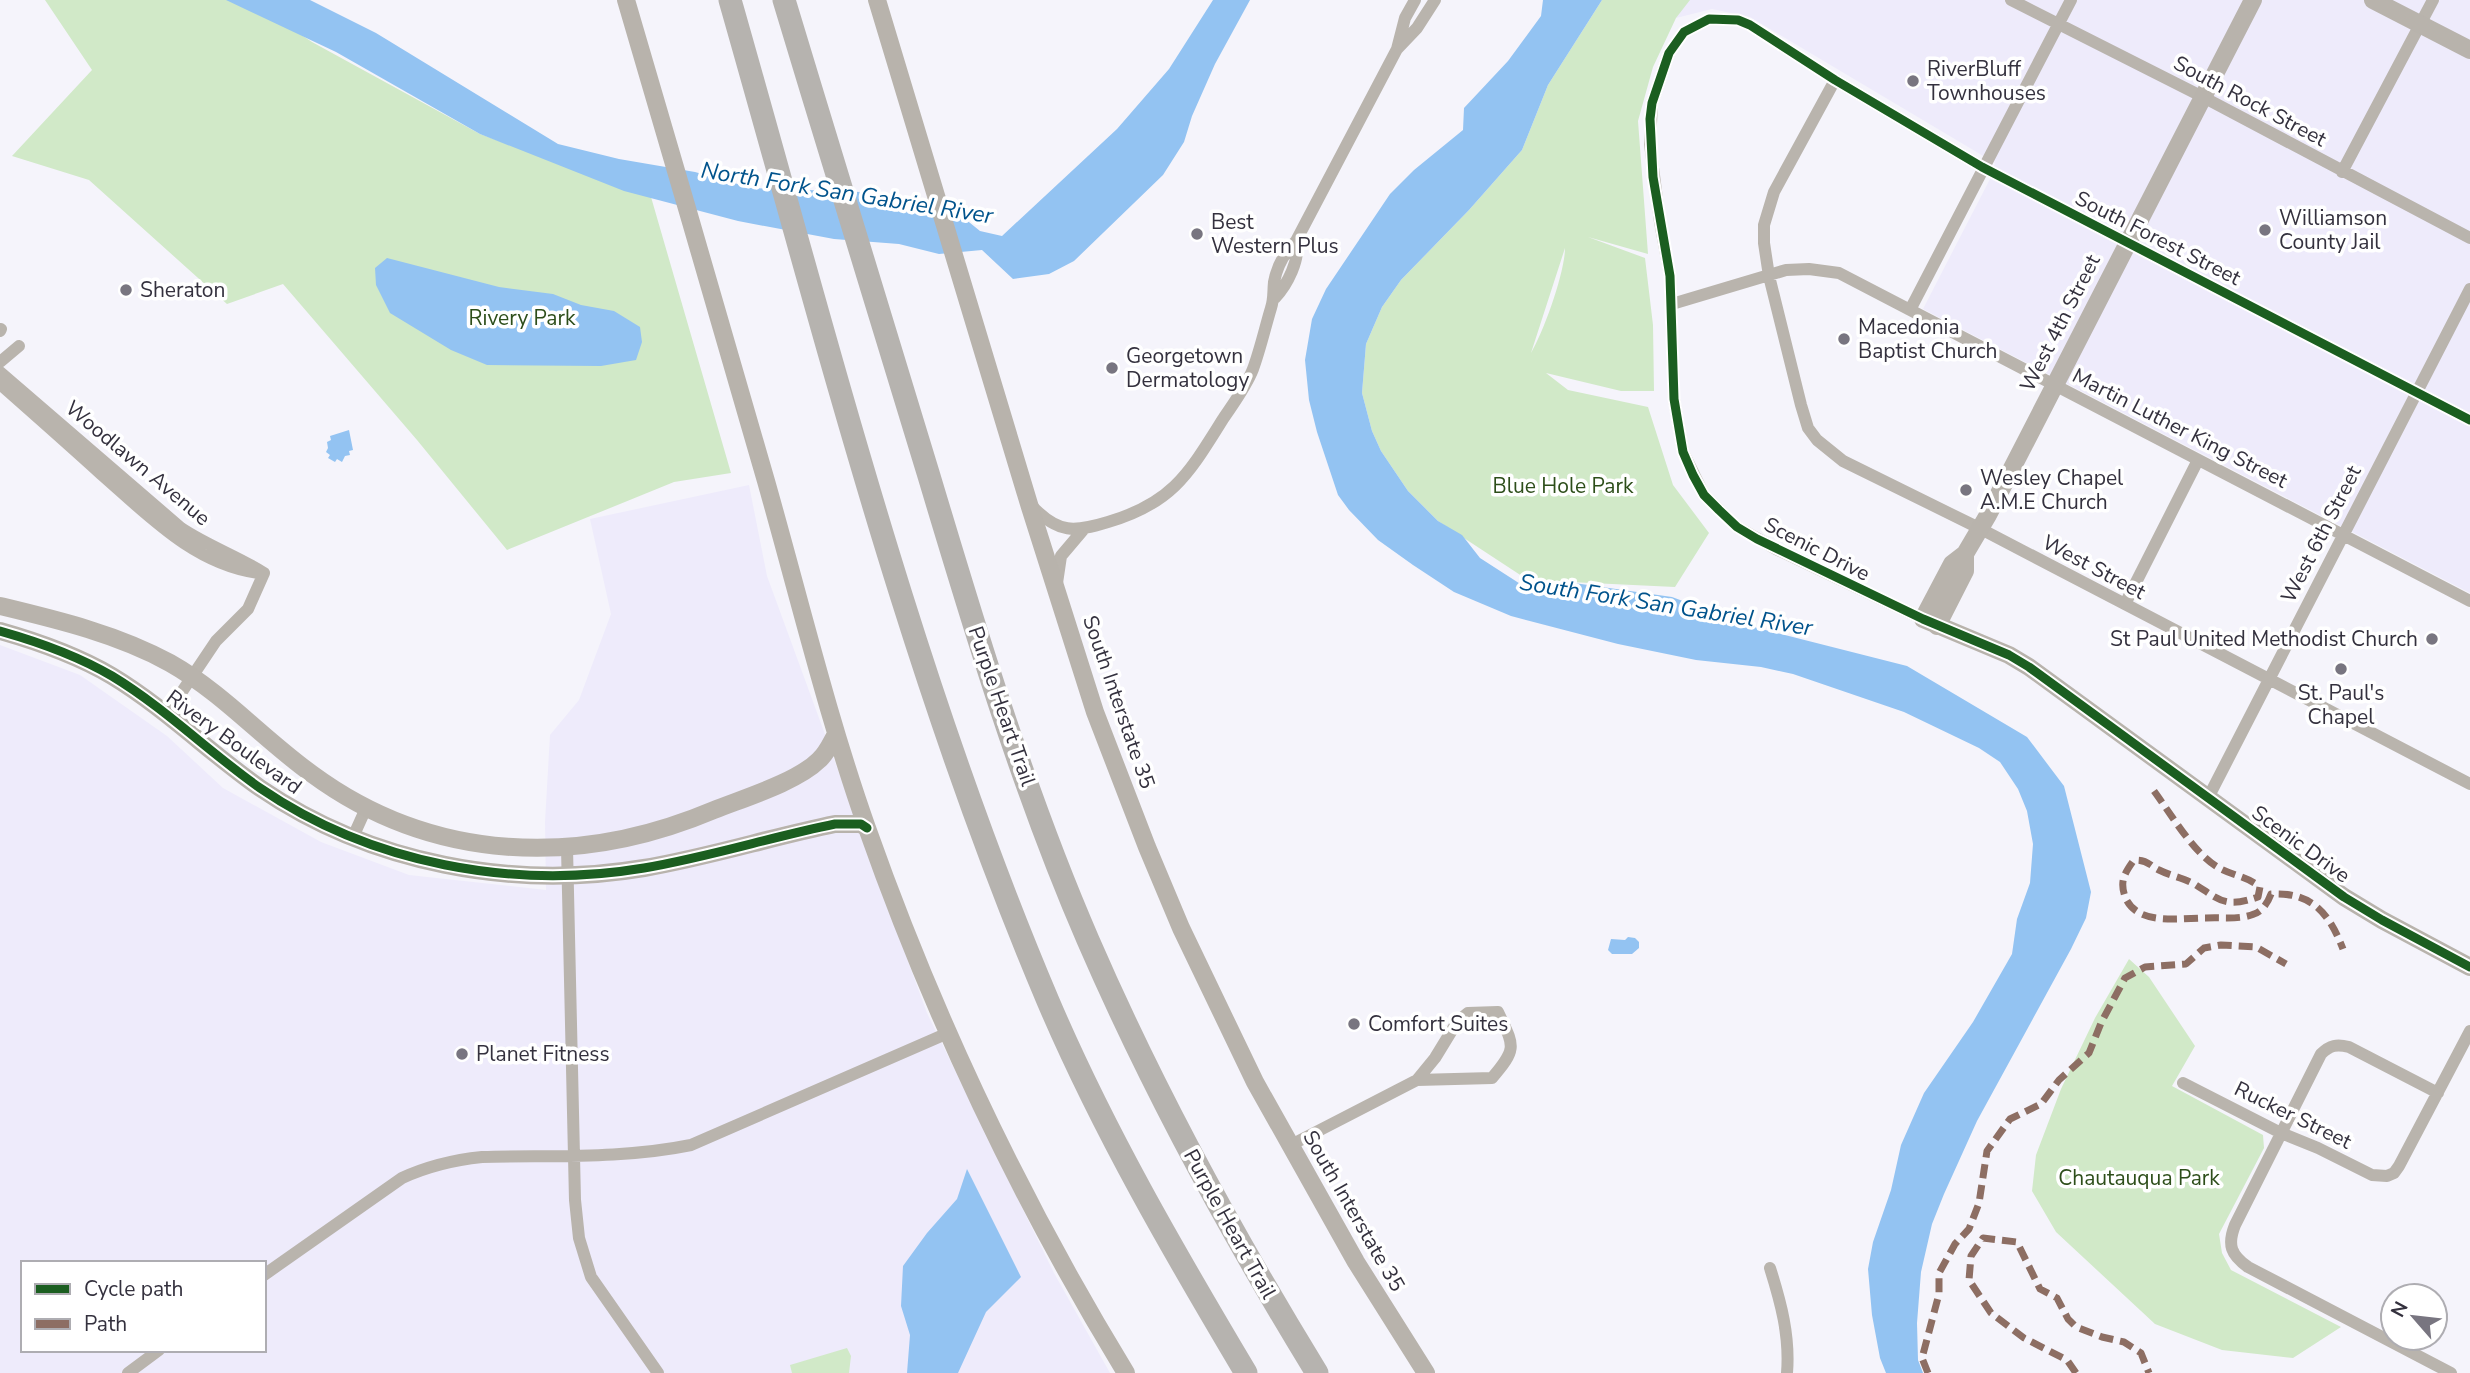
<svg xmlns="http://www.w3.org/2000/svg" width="2470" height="1373" font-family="'Nunito Sans',sans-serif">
	<rect width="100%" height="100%" fill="#f5f4fb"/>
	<path fill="#eeebfb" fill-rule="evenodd" d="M 1687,0 L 2470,0 L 2470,593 L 1923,309 L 1990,179 L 1995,163 L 1750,17 L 1712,9 L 1676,18 Z
		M 749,485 L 767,576 L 927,1013 L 1054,1273 L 1110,1373 L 0,1373 L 0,645 L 80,675 L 167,736 L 223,788 L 321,842 L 409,875 L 546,890 L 545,822 L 550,735 L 579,700 L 611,614 L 590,519 ZM 23,1263 L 264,1263 L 264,1350 L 23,1350 Z"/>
	<path fill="#d1e9c8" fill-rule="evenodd" d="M 45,0 L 249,0 L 312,42 L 480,134 L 651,197 L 731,473 L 674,482 L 507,550 L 417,440 L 283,284 L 227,304 L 89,180 L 12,156 L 92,70 Z
		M 1602,0 L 1690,0 L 1676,18 L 1653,67 L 1638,121 L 1648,254 L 1588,237 L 1645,258 L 1653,325 L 1654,391 L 1621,391 L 1546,373 L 1568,390 L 1648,407 L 1673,485 L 1709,533 L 1675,587 L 1528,580 L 1438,521 L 1408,491 L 1381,451 L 1372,431 L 1362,393 L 1366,344 L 1382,307 L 1401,280 L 1469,210 L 1522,150 L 1548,85 ZM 1565,248 C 1565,272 1544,331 1531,353 Z
		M 2129,959 L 2149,977 L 2195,1046 L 2172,1086 L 2263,1135 L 2264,1148 L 2219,1234 L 2222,1253 L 2231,1270 L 2341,1327 L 2293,1358 L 2222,1350 L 2155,1324 L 2056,1232 L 2032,1191 L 2036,1155 L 2061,1089 L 2095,1018 Z
		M 847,1348 L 851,1356 L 849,1373 L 792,1373 L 790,1365 Z"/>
	<path fill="#93c3f2" d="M 226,0 L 310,0 L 376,33 L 558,144 L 619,159 L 695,172 L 752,188 L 861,192 L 918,202 L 959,214 L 980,231 L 1002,236 L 1117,129 L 1169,69 L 1213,0 L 1250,0 L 1215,64 L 1192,116 L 1184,142 L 1163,175 L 1074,261 L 1049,274 L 1013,279 L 982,250 L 939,254 L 899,244 L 834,239 L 738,221 L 624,191 L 480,134 L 336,52 Z
		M 1543,0 L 1602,0 L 1548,85 L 1522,150 L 1469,210 L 1401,280 L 1382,307 L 1366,344 L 1362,393 L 1372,431 L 1381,451 L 1408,491 L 1438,521 L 1462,535 L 1480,558 L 1525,587 L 1574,583 L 1672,597 L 1750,626 L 1907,666 L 2027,737 L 2064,786 L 2091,892 L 2086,918 L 2071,949 L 1977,1121 L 1944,1194 L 1932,1224 L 1921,1272 L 1917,1323 L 1918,1360 L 1923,1373 L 1886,1373 L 1880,1358 L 1872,1315 L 1868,1269 L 1873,1242 L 1891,1190 L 1901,1145 L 1924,1093 L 1973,1022 L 2012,954 L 2017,919 L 2030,883 L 2033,844 L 2027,811 L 2018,789 L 2000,762 L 1979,748 L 1904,712 L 1793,674 L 1761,667 L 1696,660 L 1618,644 L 1511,616 L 1454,592 L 1413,565 L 1378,540 L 1349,510 L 1338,495 L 1317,432 L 1309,400 L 1305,360 L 1312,319 L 1326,289 L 1390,194 L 1414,170 L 1463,130 L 1464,108 L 1508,61 L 1541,16 Z
		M 387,258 L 499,287 L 553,294 L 581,305 L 614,311 L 640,327 L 642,342 L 636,360 L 601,366 L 487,365 L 451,350 L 390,313 L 376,285 L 375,268 Z
		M 349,430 L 353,450 L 349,451 L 350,455 L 345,456 L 342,462 L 337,459 L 335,462 L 328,458 L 330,455 L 326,452 L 328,448 L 327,442 L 331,440 L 330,436 Z
		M 1628,937 L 1635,938 L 1639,942 L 1639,948 L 1632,954 L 1612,954 L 1608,950 L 1611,939 L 1625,940 Z
		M 967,1169 L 1021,1277 L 986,1312 L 958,1373 L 907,1373 L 910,1335 L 901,1306 L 903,1266 L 927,1233 L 957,1199 Z"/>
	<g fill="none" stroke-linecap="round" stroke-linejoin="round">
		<path stroke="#b9b4ad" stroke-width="12" d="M 2011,0 L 2203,97 L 2470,238
			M 1397,49 L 1417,28 L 1435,0
			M 1835,80 L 1774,192 L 1764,225 L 1764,243 L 1769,276 L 1801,405 L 1808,428 L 1817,440 L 1843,461 L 1979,528 L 2470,784
			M 2342,172 L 2433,0
			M 1275,298 C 1287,285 1301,259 1296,241
			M 1672,304 L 1786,270 L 1809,269 L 1839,273 L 2470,601
			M 1910,310 L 2071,0
			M 0,331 L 1,329
			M 0,362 L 19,346
			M 0,372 L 181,528 C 208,546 237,556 264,573
			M 0,384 C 34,414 68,444 101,474 C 148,515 195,565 259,573
			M 1032,506 C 1058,534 1075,532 1108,522 C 1173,503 1189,473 1223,419 C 1233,404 1246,387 1253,369 C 1260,350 1265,328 1271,308 C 1274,299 1273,292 1274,282 C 1277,266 1285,252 1296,241 L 1397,49 L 1405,18 L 1415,0
			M 1057,583 L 1061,556 L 1083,530
			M 2125,604 L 2198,460
			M 1923,619 L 1776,549 L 1737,527 L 1704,495 L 1683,452 L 1674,399 L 1670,276 L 1660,222 L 1650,144 L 1652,103 L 1669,53 L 1684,32 L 1709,19 L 1738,20 L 1750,25 L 1835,80 L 1982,167 L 2470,420
			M 167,714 L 216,641 L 248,609 L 264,573
			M 2208,798 L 2470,289
			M 353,837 L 367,806
			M 567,848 L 575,1200 L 579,1238 L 591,1277 L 658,1373
			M 2183,1083 L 2281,1133 L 2318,1148 L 2372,1175 L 2387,1176 L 2394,1173 L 2399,1166 L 2470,1031
			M 2438,1093 L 2349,1047 C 2337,1044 2330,1045 2321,1054 L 2235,1225 C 2227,1245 2231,1255 2248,1267 L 2451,1373
			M 1289,1146 L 1417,1080 L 1435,1058 L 1457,1022 L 1468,1013 L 1498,1012 C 1514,1046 1518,1048 1492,1078 L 1417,1080
			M 1770,1268 C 1781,1303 1790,1336 1787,1373
			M 264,1275 L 402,1178 C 428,1166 453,1160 482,1157 C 551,1155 623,1159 691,1145 L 948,1033
			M 128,1373 L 159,1350"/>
		<path stroke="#b8b3ac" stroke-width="18" d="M 626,0 C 673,160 720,321 766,481 C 799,597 827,715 867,828 C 934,1018 1021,1201 1126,1373
			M 877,0 L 1029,504 L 1095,712 L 1147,847 L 1181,928 L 1255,1082 L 1356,1262 L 1426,1373
			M 2253,0 L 1988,515 L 1965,554 L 1952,564 L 1923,619 L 2009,655 L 2029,667 L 2344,897 L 2382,920 L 2470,967
			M 2373,0 L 2470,50
			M 0,606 C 58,620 117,634 170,663 C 223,693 263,739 312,774 C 433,863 579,867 714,810 C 744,798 797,782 819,760 C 827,753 831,743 836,734
			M 1937,626 L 1965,571 L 1965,554
			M 0,631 C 39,642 78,656 112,676 C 165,708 210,753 260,788 C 371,864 513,890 644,868 C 709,857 771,837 835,824 L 861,824 L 867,828"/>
		<path stroke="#b6b3af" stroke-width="23" d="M 730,0 C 826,336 911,678 1048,1001 C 1103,1130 1174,1252 1246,1373
			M 784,0 C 832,159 881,318 929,476 C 976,633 1023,790 1088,940 C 1153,1090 1231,1233 1317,1373"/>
		<path stroke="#8d6e63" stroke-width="7" stroke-dasharray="14 7" stroke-linecap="butt" d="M 2154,791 C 2171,814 2195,856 2221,869 C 2235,876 2248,877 2260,887 L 2258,897 C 2226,908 2221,901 2196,885 C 2184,878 2171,876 2159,870 C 2147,864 2149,860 2134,860 C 2124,874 2119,882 2126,899 C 2139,926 2180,918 2206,918 C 2221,917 2240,920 2254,914 C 2263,911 2268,902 2271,894 C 2312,892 2329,913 2343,949
			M 1928,1373 L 1922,1358 L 1939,1294 L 1939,1273 L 1955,1244 L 1969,1229 L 1979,1203 L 1987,1151 L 2010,1119 L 2041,1104 L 2059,1080 L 2089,1053 L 2101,1023 L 2125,978 L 2145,967 L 2186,964 L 2204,948 L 2221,945 L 2256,947 L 2286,964
			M 2076,1373 L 2067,1360 L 2024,1338 L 1991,1313 L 1969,1280 L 1971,1256 L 1983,1238 L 2017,1242 L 2040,1289 L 2057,1298 L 2068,1319 L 2076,1327 L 2102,1337 L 2124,1342 L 2141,1353 L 2149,1373"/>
		<g stroke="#fff" stroke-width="13">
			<path id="cycleway" d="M 2470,420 L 1982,167 L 1835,80 L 1750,25 L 1738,20 L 1709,19 L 1684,32 L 1669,53 L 1652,103 L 1650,119 L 1653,177 L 1670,276 L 1674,399 L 1683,452 L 1693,475 L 1704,495 L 1719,510 L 1737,527 L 1757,539 L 1923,619 L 2009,655 L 2029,667 L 2344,897 L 2382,920 L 2470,967
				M 0,631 C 39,642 78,656 112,676 C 165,708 210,753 260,788 C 371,864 513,890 644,868 C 709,857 771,837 835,824 L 861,824 L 867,828"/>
		</g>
		<use href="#cycleway" stroke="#1b5e20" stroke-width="9"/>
	</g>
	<g fill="#787580" stroke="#fff" stroke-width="2.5">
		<circle cx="1913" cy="81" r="7"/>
		<circle cx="2265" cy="230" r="7"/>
		<circle cx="1197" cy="234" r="7"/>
		<circle cx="126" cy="290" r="7"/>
		<circle cx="1844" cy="339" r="7"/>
		<circle cx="1112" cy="368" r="7"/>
		<circle cx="1966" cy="490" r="7"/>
		<circle cx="2432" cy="639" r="7"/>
		<circle cx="2341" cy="669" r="7"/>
		<circle cx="1354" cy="1024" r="7"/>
		<circle cx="462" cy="1054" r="7"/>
	</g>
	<g text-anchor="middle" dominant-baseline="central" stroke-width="7" stroke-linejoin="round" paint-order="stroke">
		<g font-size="21" fill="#34313e" stroke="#fff" text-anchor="start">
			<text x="1927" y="69">RiverBluff<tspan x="1927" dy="24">Townhouses</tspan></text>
			<text x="2279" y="218">Williamson<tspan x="2279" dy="24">County Jail</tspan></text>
			<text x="1211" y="222">Best<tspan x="1211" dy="24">Western Plus</tspan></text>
			<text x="140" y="290">Sheraton</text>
			<text x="1858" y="327">Macedonia<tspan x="1858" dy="24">Baptist Church</tspan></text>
			<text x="1126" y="356">Georgetown<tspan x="1126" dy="24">Dermatology</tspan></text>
			<text x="1980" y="478">Wesley Chapel<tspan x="1980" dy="24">A.M.E Church</tspan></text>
			<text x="2418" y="639" text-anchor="end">St Paul United Methodist Church</text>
			<text x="2341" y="693" text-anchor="middle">St. Paul's<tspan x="2341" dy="24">Chapel</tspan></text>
			<text x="1368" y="1024">Comfort Suites</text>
			<text x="476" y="1054">Planet Fitness</text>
		</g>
		<g font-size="21" fill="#34313e" stroke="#fff">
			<text transform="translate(2250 101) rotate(28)">South Rock Street</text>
			<text transform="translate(2158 238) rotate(27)">South Forest Street</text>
			<text transform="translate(2060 323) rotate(-63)">West 4th Street</text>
			<text transform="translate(2180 428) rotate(27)">Martin Luther King Street</text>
			<text transform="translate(138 463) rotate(40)">Woodlawn Avenue</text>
			<text transform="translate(2321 534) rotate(-63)">West 6th Street</text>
			<text transform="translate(1817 549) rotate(27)">Scenic Drive</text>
			<text transform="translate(2094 567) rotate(28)">West Street</text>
			<text transform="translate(1119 702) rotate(71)">South Interstate 35</text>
			<text transform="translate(1002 706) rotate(71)">Purple Heart Trail</text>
			<text transform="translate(234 742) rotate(36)">Rivery Boulevard</text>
			<text transform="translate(2301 844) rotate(36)">Scenic Drive</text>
			<text transform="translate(2293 1115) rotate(26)">Rucker Street</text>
			<text transform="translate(1354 1211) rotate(60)">South Interstate 35</text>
			<text transform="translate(1230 1224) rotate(61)">Purple Heart Trail</text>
		</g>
		<g font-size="21" fill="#2d4e1a" stroke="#fff">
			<text x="522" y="318">Rivery Park</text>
			<text x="1563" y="486">Blue Hole Park</text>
			<text x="2139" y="1178">Chautauqua Park</text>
		</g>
		<g font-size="23" font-style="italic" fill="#00538c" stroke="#fff">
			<text transform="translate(847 193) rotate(9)">North Fork San Gabriel River</text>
			<text transform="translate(1666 605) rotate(9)">South Fork San Gabriel River</text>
		</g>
	</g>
	<rect x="21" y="1261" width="245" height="91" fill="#ffffff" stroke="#aeadb2" stroke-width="2"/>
	<rect x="35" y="1284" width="35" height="10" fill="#1b5e20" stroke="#aeadb2" stroke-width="2"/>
	<text x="84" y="1296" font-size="21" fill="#34313e">Cycle path</text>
	<rect x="35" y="1319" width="35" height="10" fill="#8d6e63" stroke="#aeadb2" stroke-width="2"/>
	<text x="84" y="1331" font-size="21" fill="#34313e">Path</text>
	<g transform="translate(2414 1317) rotate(298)"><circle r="33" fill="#ffffff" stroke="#aeadb2" stroke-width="2"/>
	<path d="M0-5L12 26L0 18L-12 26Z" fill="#787580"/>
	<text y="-10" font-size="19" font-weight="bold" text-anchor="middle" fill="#34313e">N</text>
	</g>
</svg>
